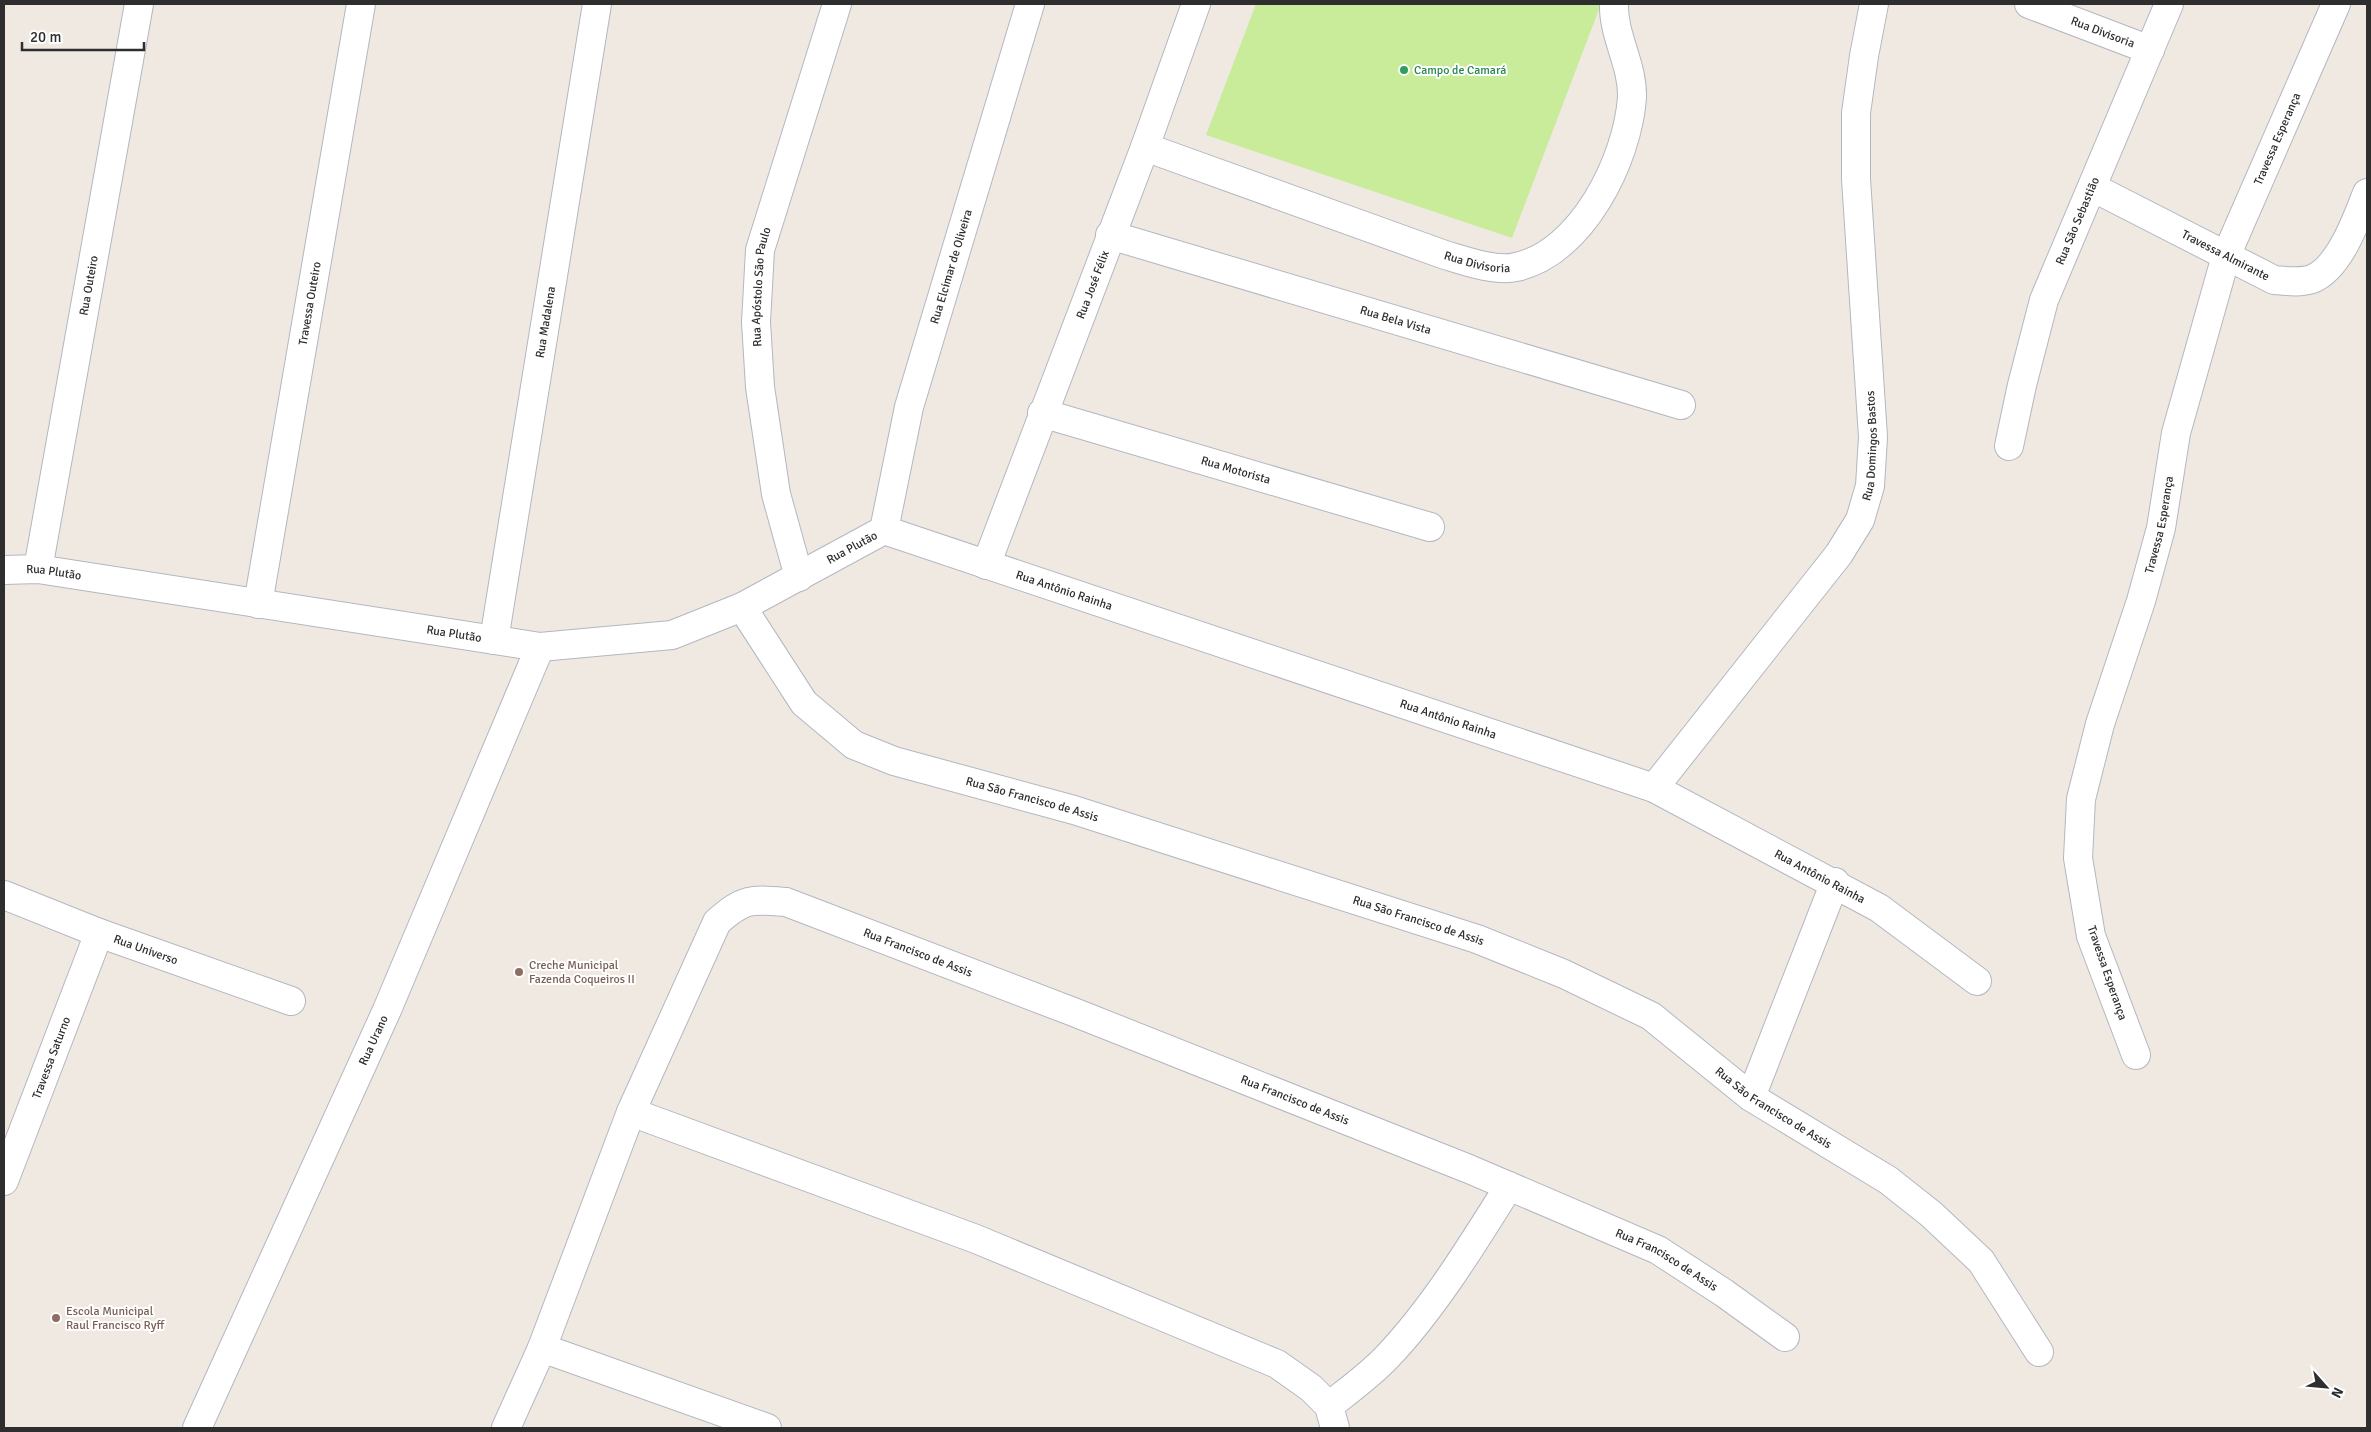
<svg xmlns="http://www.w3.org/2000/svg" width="2371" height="1432" font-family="Signika,sans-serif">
	<rect width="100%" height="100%" fill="#efe9e1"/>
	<path fill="#c9ec9a" d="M 1256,4 L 1601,4 L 1512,238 L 1206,135 Z"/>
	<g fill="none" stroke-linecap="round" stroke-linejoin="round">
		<g stroke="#b4b7c1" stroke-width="30">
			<g id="street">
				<path id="s1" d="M 2029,4 L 2150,50"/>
				<path id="s2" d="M 1145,147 L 1445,255 C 1465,261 1496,272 1516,267 C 1582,253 1628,159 1632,97 C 1633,65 1613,36 1614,4"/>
				<path id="s3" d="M 2092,187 L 2274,280 C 2286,281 2300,283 2312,279 C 2340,268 2357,218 2367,193"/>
				<path id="s4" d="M 1110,235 L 1681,405"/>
				<path id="s5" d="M 1042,413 L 1430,527"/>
				<path id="s6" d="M 2009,446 L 2022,385 L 2044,300 L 2169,4"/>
				<path id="s7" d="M 884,530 L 1654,788 L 1879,908 L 1977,981"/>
				<path id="s8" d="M 884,530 L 909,407 L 1030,4"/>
				<path id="s9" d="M 986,565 L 1145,147 L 1196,4"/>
				<path id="s10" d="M 38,569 L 139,4"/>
				<path id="s11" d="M 4,570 L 38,569 L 540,647 L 672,635 L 742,607 L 884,530"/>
				<path id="s12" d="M 799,577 L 776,494 L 760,387 L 756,322 L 760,250 L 837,4"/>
				<path id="s13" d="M 258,604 L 361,4"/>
				<path id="s14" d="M 742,607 L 804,703 L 854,745 L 894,761 L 1074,810 L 1477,939 L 1564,974 L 1651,1016 L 1751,1097 L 1888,1180 L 1931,1214 L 1981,1261 L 2039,1352"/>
				<path id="s15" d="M 494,640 L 597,4"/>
				<path id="s16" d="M 1654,788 L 1839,554 L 1860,520 L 1870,486 L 1873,437 L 1856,179 L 1856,113 L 1864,56 L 1874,4"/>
				<path id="s17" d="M 4,895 L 99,933 L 291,1001"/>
				<path id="s18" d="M 2136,1055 L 2091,936 L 2078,858 L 2081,799 L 2100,724 L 2141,601 L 2161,528 L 2176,433 L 2226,256 L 2336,4"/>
				<path d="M 1751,1097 L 1835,882"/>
				<path d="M 631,1112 L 976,1239 L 1277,1364 L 1311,1388 L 1329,1406 L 1335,1428"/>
				<path id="s19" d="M 4,1181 L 99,933"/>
				<path d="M 542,1348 L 767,1428"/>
				<path d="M 1329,1406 C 1349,1390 1370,1375 1387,1357 C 1433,1309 1474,1242 1509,1186"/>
				<path id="s20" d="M 197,1428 L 387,1010 L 540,647"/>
				<path id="s21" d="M 506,1428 L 542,1348 L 631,1112 L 717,922 C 744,898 751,899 786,902 L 1071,1011 L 1469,1169 L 1658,1250 L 1724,1293 L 1785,1337"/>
			</g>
		</g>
		<use href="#street" stroke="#fff" stroke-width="28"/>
	</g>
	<circle fill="#2e9e5b" stroke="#fff" stroke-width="2" cx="1404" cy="70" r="5"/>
	<g fill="#8d6e63" stroke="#fff" stroke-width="2">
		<circle cx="519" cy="972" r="5"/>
		<circle cx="56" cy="1318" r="5"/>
	</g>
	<g text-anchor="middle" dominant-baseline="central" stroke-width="4" stroke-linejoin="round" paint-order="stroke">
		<g font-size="12" fill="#2e2e2e" stroke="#fff">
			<text stroke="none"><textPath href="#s1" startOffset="79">Rua Divisoria</textPath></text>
			<text stroke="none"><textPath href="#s18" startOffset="956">Travessa Esperança</textPath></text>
			<text stroke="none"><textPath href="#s6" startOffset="236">Rua São Sebastião</textPath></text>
			<text stroke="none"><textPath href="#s3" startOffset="150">Travessa Almirante</textPath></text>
			<text stroke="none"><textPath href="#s2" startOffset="352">Rua Divisoria</textPath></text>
			<text stroke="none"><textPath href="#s8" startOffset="272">Rua Elcimar de Oliveira</textPath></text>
			<text stroke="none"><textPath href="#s9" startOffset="300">Rua José Félix</textPath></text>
			<text stroke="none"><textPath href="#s10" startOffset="288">Rua Outeiro</textPath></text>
			<text stroke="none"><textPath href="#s12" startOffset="295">Rua Apóstolo São Paulo</textPath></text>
			<text stroke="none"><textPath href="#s13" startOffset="305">Travessa Outeiro</textPath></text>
			<text stroke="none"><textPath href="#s4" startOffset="298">Rua Bela Vista</textPath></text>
			<text stroke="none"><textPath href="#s15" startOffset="322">Rua Madalena</textPath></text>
			<text stroke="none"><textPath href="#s16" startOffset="414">Rua Domingos Bastos</textPath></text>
			<text stroke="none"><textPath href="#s5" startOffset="202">Rua Motorista</textPath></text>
			<text stroke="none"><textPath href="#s18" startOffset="551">Travessa Esperança</textPath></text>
			<text stroke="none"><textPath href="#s11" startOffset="875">Rua Plutão</textPath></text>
			<text stroke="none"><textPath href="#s11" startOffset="50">Rua Plutão</textPath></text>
			<text stroke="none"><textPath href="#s7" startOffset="190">Rua Antônio Rainha</textPath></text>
			<text stroke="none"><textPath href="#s11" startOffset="455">Rua Plutão</textPath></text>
			<text stroke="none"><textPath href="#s7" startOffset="595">Rua Antônio Rainha</textPath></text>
			<text stroke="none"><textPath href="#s14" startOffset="366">Rua São Francisco de Assis</textPath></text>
			<text stroke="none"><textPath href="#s7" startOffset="1000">Rua Antônio Rainha</textPath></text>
			<text stroke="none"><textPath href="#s14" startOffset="771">Rua São Francisco de Assis</textPath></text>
			<text stroke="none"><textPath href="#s17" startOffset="152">Rua Universo</textPath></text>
			<text stroke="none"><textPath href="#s21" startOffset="765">Rua Francisco de Assis</textPath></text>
			<text transform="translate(2107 973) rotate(71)">Travessa Esperança</text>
			<text stroke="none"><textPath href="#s20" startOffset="426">Rua Urano</textPath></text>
			<text stroke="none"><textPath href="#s19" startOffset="132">Travessa Saturno</textPath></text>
			<text stroke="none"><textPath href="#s21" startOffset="1170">Rua Francisco de Assis</textPath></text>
			<text stroke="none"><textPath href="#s14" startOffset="1176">Rua São Francisco de Assis</textPath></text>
			<text stroke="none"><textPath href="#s21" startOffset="1575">Rua Francisco de Assis</textPath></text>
		</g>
		<g font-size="12" fill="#27864d" stroke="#fff" text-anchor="start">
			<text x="1414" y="70">Campo de Camará</text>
		</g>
		<g font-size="12" fill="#785e54" stroke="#fff" text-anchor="start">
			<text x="529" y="965">Creche Municipal<tspan x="529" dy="14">Fazenda Coqueiros II</tspan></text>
			<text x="66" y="1311">Escola Municipal<tspan x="66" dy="14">Raul Francisco Ryff</tspan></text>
		</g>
	</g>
	<rect width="2371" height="1432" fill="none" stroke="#2e2e2e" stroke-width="10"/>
	<g transform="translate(2326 1387) rotate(117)" stroke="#ffffff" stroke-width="4" paint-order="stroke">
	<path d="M0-4L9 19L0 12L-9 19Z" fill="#2e2e2e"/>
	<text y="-8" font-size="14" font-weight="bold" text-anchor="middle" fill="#2e2e2e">N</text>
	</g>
	<path d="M22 42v8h122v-8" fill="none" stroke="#2e2e2e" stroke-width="2.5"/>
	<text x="30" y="42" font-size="15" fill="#2e2e2e" stroke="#ffffff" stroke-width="4" paint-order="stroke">20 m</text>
</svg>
